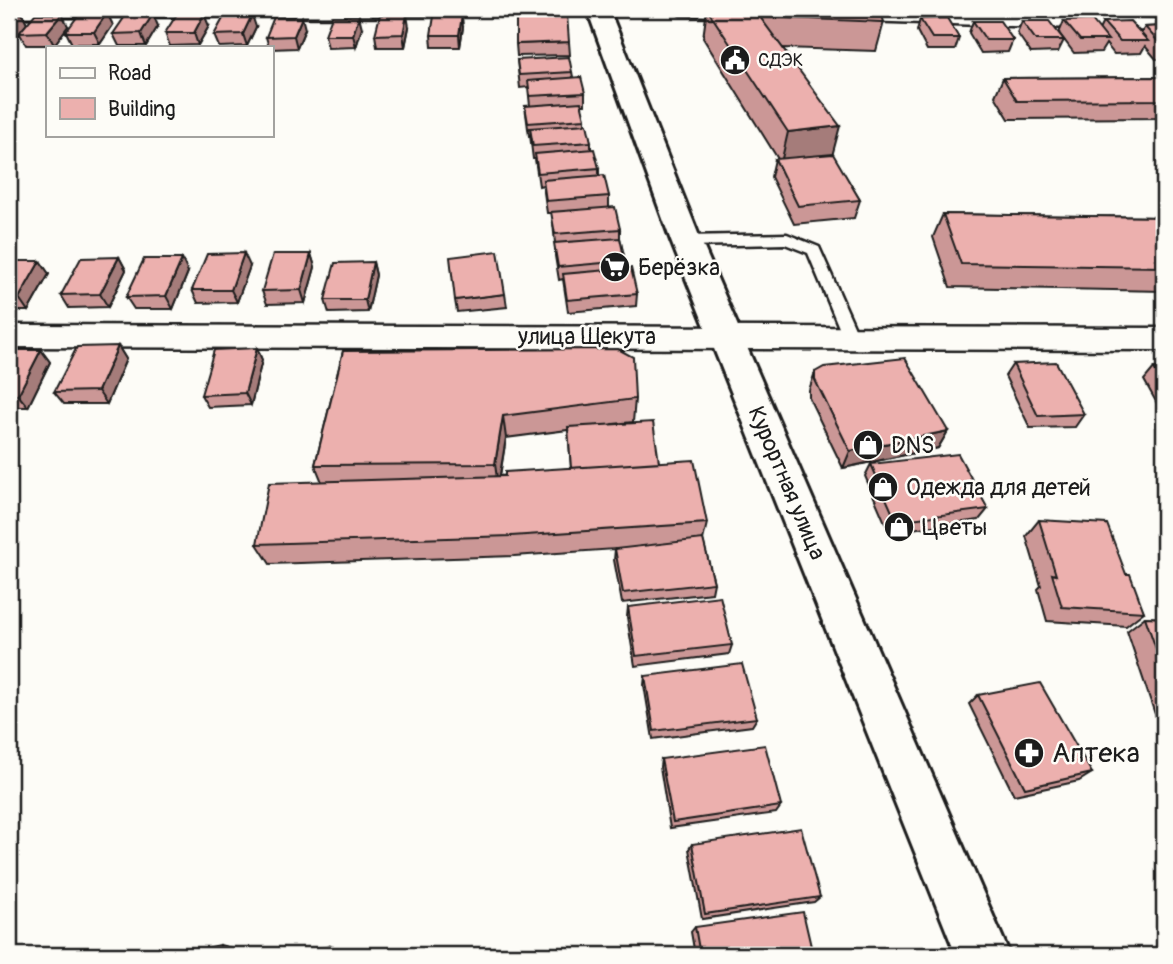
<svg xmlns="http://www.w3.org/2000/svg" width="1173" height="964" font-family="Pangolin,sans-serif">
	<rect width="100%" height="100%" fill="#fdfcf7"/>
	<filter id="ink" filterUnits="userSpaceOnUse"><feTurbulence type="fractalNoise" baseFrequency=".0143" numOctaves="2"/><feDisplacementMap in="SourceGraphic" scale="14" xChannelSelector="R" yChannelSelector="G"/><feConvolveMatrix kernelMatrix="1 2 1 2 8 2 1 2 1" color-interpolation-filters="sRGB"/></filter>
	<g filter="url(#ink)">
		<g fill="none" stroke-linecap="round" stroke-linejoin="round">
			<g stroke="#1c1c1c" stroke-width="5">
				<path id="service" d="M 787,234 L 819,247 L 859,337 L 857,341 L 851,343 L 843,337 L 808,253 L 785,244 L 686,246 L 678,241 L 686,236 Z"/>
			</g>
			<g stroke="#1c1c1c" stroke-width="5">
				<path id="minor" d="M 9,9 L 437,9 L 427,15 L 9,17 Z
					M 671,9 L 766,9 L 768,11 L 757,17 L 681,15 Z
					M 829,9 L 1164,19 L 1164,31 L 833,20 L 822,14 Z
					M 9,325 L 1164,328 L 1164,350 L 9,347 Z"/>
			</g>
			<g stroke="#1c1c1c" stroke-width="6">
				<path id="primary" d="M 587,9 L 609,9 L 701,241 L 1010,955 L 956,955 L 671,241 Z"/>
			</g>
			<use href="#service" fill="#fdfcf7" fill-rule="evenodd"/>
			<use href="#minor" fill="#fdfcf7" fill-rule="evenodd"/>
			<use href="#primary" fill="#fdfcf7" fill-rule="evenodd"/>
		</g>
		<path fill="#cb9796" stroke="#1c1c1c" stroke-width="2" fill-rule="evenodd" d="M 707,9 L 884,22 L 876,51 L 783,48 L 832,154 L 860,200 L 854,218 L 794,224 L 771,177 L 775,159 L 778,159 L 703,38 Z
			M 1130,9 L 1164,9 L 1164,10 Z
			M 9,12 L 21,12 L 27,23 L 68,26 L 54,45 L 26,45 L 20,34 L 12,43 L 9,43 Z
			M 920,19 L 959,38 L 955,50 L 927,50 L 917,31 Z
			M 973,21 L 1013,40 L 1008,52 L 981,53 L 969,33 Z
			M 1022,21 L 1064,40 L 1058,52 L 1031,53 L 1017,33 Z
			M 1064,21 L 1099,30 L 1103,22 L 1141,33 L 1145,27 L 1164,26 L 1164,59 L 1156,59 L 1145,46 L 1141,53 L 1114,54 L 1106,44 L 1101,52 L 1074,53 L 1059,33 Z
			M 113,25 L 100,44 L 72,44 L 66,32 Z
			M 158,26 L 146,46 L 119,46 L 113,34 Z
			M 209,26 L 198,45 L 170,46 L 165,33 Z
			M 256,27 L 247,46 L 219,47 L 214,35 Z
			M 409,27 L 405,47 L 377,47 L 375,35 Z
			M 463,27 L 460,47 L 432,47 L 431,35 Z
			M 362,28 L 356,47 L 328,48 L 325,35 Z
			M 305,29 L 297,48 L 271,49 L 271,47 L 269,47 L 266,37 Z
			M 569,42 L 570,55 L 517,56 L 516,44 Z
			M 517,60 L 572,72 L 573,77 L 585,93 L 585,105 L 581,105 L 585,119 L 585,124 L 591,142 L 591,150 L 599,168 L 599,176 L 609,196 L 609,207 L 620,229 L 620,238 L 625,261 L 625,269 L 637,294 L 636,306 L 568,312 L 563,279 L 559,280 L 555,256 L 555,243 L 552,213 L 547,213 L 543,185 L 539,186 L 535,159 L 533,159 L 530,135 L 529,136 L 525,106 L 530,106 L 528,87 L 520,88 Z
			M 1164,77 L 1164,118 L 1009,119 L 995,96 L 1003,78 Z
			M 943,214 L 1164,217 L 1164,291 L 950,287 L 933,237 Z
			M 311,254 L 315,267 L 305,303 L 267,304 L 262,291 Z
			M 119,257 L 126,270 L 108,307 L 69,308 L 61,295 Z
			M 9,261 L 40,261 L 49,274 L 28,311 L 9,311 Z
			M 373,262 L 376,275 L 368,312 L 329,313 L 325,300 Z
			M 250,266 L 237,302 L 198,303 L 192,290 Z
			M 188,272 L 173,309 L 134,309 L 126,297 Z
			M 505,294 L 507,307 L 457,312 L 455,300 Z
			M 118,346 L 126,359 L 107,404 L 64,404 L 54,392 Z
			M 257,348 L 262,360 L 251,405 L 208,407 L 201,395 Z
			M 9,350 L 41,350 L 50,362 L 28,407 L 9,407 Z
			M 343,351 L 635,399 L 633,422 L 613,424 L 659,462 L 707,523 L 703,540 L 714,583 L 712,593 L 622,603 L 614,560 L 615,549 L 514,556 L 270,564 L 257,544 L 322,482 L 315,465 ZM 568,430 L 571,468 L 500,476 L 506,438 Z
			M 1013,364 L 1084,414 L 1075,427 L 1030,428 L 1005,376 Z
			M 1154,368 L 1164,368 L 1164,416 L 1144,380 Z
			M 815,372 L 948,431 L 938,448 L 843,468 L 809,398 L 809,390 Z
			M 871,464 L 988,509 L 979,520 L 889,532 L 865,476 Z
			M 1039,520 L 1126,574 L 1144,612 L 1126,626 L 1047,621 L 1038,589 L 1041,586 L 1026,536 Z
			M 628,607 L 732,645 L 729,654 L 635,666 L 627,617 Z
			M 1145,617 L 1164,618 L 1164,729 L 1160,729 L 1127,631 Z
			M 645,676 L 757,718 L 752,726 L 653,739 L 644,685 Z
			M 978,695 L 1092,773 L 1079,781 L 1014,795 L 969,704 Z
			M 661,759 L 781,806 L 776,813 L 670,828 L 660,767 Z
			M 692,844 L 820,897 L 814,902 L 702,919 L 689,849 Z
			M 695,927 L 813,955 L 695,955 L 691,932 Z"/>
		<path fill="#a57b7a" stroke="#1c1c1c" stroke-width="2" d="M 21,12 L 27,24 L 12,43 L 9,38 L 9,26 Z
			M 107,13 L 113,25 L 100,44 L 94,32 Z
			M 62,14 L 68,26 L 54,45 L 47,32 Z
			M 153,14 L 158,26 L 146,46 L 141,33 Z
			M 204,14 L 209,26 L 198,45 L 194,33 Z
			M 252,15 L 256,27 L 247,46 L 243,34 Z
			M 407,15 L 409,27 L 405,47 L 403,34 Z
			M 462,15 L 463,27 L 460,47 L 459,35 Z
			M 359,16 L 362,28 L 356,47 L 353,35 Z
			M 302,17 L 305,29 L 297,48 L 294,36 Z
			M 840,126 L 832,156 L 781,163 L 788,132 Z
			M 244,253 L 250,266 L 237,302 L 231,290 Z
			M 311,254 L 315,267 L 305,303 L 301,290 Z
			M 119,257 L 126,270 L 108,307 L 100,294 Z
			M 182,259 L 188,272 L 173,309 L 166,296 Z
			M 40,261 L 49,274 L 28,311 L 19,298 Z
			M 373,262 L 376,275 L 368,312 L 365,300 Z
			M 118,346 L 126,359 L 107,404 L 98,391 Z
			M 257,348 L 262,360 L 251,405 L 245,393 Z
			M 41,350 L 50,362 L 28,407 L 18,395 Z
			M 503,416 L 506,438 L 498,486 L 495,464 Z
			M 948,431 L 938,448 L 843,468 L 850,451 Z
			M 220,945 L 231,948 L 230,955 L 220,955 Z
			M 330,946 L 337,949 L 337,955 L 330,955 Z"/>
		<path fill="#ecb0ae" stroke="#1c1c1c" stroke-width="2" d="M 707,9 L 880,9 L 884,22 L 760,17 L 840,126 L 788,132 Z
			M 9,12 L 21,12 L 9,26 Z
			M 80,13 L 107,13 L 94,32 L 66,32 Z
			M 35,14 L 62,14 L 47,32 L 19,33 Z
			M 153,14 L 141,33 L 113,34 L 126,15 Z
			M 177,14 L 204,14 L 194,33 L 165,33 Z
			M 567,14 L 569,42 L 516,44 L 516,15 Z
			M 225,15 L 252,15 L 243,34 L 214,35 Z
			M 380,15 L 407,15 L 403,34 L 375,35 Z
			M 462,15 L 459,35 L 431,35 L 434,16 Z
			M 332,16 L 359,16 L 353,35 L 325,35 Z
			M 274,17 L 302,17 L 294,36 L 266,37 Z
			M 947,18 L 959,38 L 932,38 L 920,19 Z
			M 1092,20 L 1108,40 L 1080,40 L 1064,21 Z
			M 973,21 L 1000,21 L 1013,40 L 986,40 Z
			M 1022,21 L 1049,21 L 1064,40 L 1036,40 Z
			M 1130,21 L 1148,41 L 1120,41 L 1103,22 Z
			M 1164,26 L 1164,47 L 1163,47 L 1145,27 Z
			M 569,57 L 572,72 L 519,75 L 517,60 Z
			M 581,77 L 585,93 L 530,96 L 528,81 Z
			M 1164,77 L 1164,100 L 1017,101 L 1003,78 Z
			M 581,102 L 585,119 L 528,123 L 525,106 Z
			M 587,124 L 591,142 L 533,146 L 530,128 Z
			M 594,149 L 599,168 L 538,173 L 535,154 Z
			M 833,154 L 860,200 L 798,206 L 775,159 Z
			M 604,175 L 609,196 L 546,201 L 543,180 Z
			M 615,207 L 620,229 L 555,234 L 551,212 Z
			M 943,214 L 1164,217 L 1164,267 L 961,264 Z
			M 620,238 L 625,261 L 558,267 L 554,243 Z
			M 498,251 L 505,294 L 455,300 L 450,257 Z
			M 244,253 L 231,290 L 192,290 L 207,254 Z
			M 273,254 L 311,254 L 301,290 L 262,291 Z
			M 119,257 L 100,294 L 61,295 L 81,258 Z
			M 144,259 L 182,259 L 166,296 L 126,297 Z
			M 9,261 L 40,261 L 19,298 L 9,298 Z
			M 373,262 L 365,300 L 325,300 L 335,263 Z
			M 631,268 L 637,294 L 567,300 L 563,274 Z
			M 118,346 L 98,391 L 54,392 L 77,347 Z
			M 257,348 L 245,393 L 201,395 L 214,350 Z
			M 618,349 L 633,357 L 635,399 L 503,416 L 495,464 L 315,465 L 343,351 Z
			M 9,350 L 41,350 L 18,395 L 9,395 Z
			M 905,358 L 948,431 L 850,451 L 815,380 L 815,372 L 824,367 Z
			M 1056,362 L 1084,414 L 1038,416 L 1013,364 Z
			M 1154,368 L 1164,368 L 1164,385 Z
			M 653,422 L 659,462 L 571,468 L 568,427 Z
			M 958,454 L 988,509 L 896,521 L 871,464 Z
			M 694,460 L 707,523 L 511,536 L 257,544 L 269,483 L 505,476 L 505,472 Z
			M 1039,520 L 1107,524 L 1126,574 L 1130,574 L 1144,612 L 1062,607 L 1052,574 L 1056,575 Z
			M 703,539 L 714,583 L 623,593 L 615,549 Z
			M 720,596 L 732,645 L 636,656 L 628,607 Z
			M 1145,617 L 1164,618 L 1164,672 Z
			M 742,664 L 757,718 L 654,731 L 645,676 Z
			M 1040,683 L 1092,773 L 1025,788 L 978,695 Z
			M 765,745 L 781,806 L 673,822 L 661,759 Z
			M 801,828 L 820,897 L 705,914 L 692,844 Z
			M 803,912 L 813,955 L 700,955 L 695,927 Z
			M 220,945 L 220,955 L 174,955 Z
			M 330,946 L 330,955 L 288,955 Z
			M 467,950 L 468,955 L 445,955 Z"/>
	</g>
	<defs>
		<g id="civic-disc" transform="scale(1.575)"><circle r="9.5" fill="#1c1c1c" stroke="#fdfcf7"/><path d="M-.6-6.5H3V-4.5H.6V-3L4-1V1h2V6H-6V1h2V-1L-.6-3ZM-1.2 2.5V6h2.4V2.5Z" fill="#fff"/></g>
		<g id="supermarket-disc" transform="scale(1.575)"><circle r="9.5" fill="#1c1c1c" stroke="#fdfcf7"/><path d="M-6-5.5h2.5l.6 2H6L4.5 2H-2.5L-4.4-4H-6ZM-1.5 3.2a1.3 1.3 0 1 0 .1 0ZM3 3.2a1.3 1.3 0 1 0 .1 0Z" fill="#fff"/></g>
		<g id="shop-disc" transform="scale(1.575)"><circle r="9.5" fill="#1c1c1c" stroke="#fdfcf7"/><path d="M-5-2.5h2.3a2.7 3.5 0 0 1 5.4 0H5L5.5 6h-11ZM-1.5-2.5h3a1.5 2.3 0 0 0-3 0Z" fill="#fff"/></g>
		<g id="pharmacy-disc" transform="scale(1.575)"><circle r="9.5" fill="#1c1c1c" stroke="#fdfcf7"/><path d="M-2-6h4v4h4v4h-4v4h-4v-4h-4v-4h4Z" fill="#fff"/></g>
	</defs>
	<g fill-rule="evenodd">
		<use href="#civic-disc" x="735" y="60"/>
		<use href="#supermarket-disc" x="615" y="267"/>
		<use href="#shop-disc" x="868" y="445"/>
		<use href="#shop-disc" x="883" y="487"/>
		<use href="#shop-disc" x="899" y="527"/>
		<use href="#pharmacy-disc" x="1029" y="753"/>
	</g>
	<g text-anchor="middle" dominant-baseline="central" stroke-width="5" stroke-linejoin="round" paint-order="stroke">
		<g font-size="19" fill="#1c1c1c" stroke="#fdfcf7" text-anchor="start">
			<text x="758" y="60">СДЭК</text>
		</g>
		<g font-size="23" fill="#1c1c1c" stroke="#fdfcf7" text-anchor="start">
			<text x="638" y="267">Берёзка</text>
			<text x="891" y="445">DNS</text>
			<text x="906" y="487">Одежда для детей</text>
			<text x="922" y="527">Цветы</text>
		</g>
		<g font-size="23" fill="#1c1c1c" stroke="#fdfcf7">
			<text x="587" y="336">улица Щекута</text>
			<text transform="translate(787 483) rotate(67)">Курортная улица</text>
		</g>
		<g font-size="28" fill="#1c1c1c" stroke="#fdfcf7" text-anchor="start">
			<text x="1052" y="753">Аптека</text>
		</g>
	</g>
	<rect width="1173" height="964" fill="none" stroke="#fdfcf7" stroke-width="35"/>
	<rect x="18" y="18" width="1138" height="929" fill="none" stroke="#1c1c1c" stroke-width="2.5" filter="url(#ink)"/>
	<rect x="46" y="46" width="228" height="91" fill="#fdfcf7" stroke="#a3a29f" stroke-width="2"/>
	<rect x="60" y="68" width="35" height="10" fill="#fdfcf7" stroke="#a3a29f" stroke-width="2"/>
	<text x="108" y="80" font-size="21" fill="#1c1c1c">Road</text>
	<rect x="60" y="98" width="35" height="21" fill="#ecb0ae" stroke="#a3a29f" stroke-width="2"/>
	<text x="108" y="116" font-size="21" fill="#1c1c1c">Building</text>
</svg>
